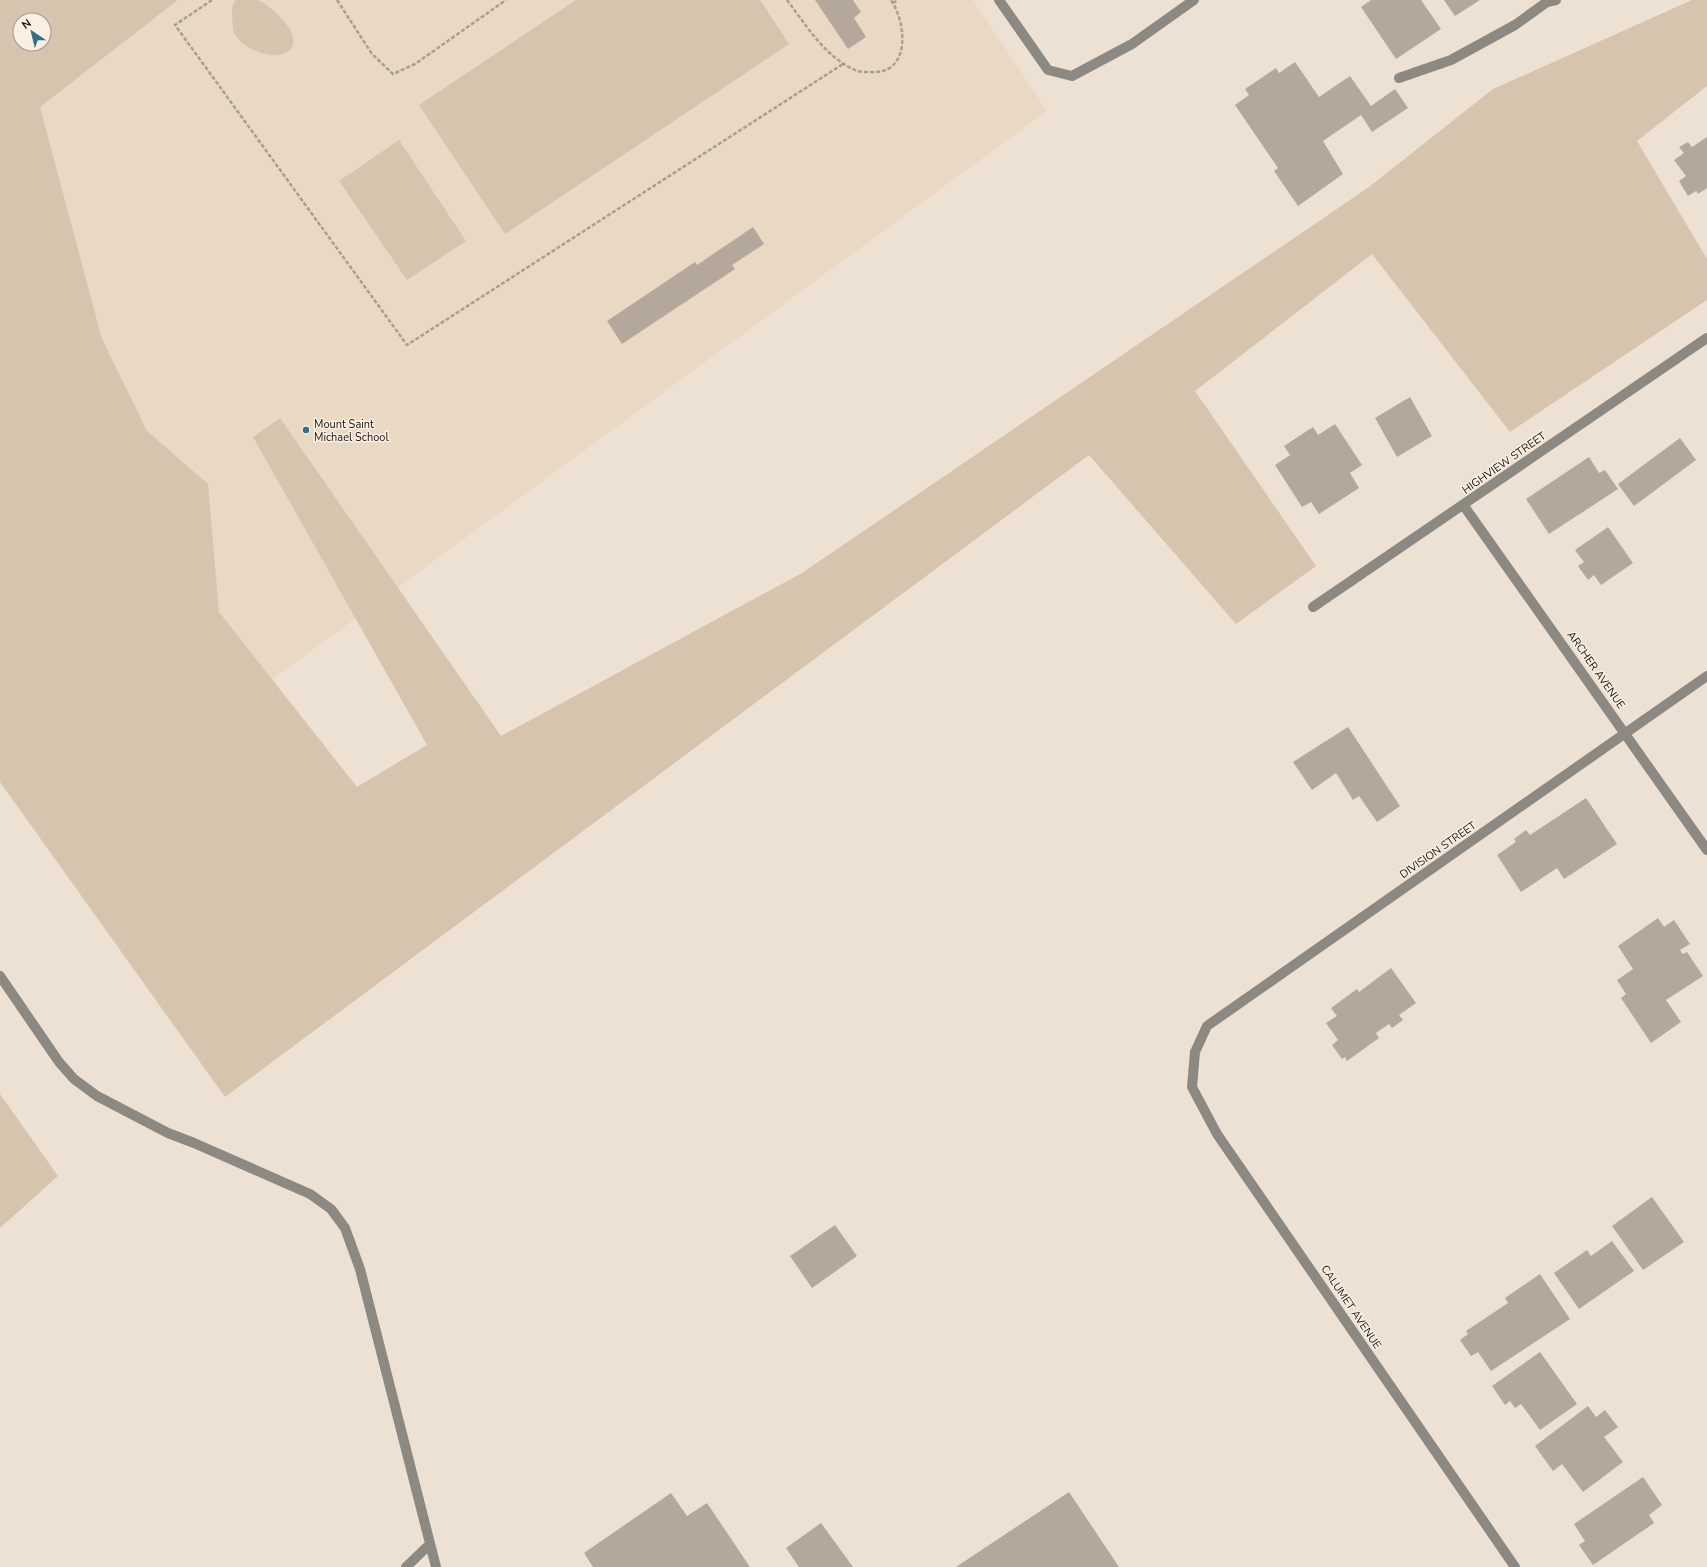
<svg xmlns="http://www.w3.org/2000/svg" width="1707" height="1567" font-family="'Nunito Sans',sans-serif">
	<rect width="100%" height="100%" fill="#ede1d4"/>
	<path fill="#e9d8c4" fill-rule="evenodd" d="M 0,0 L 973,0 L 1047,111 L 59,836 ZM 20,20 L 44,20 L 44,44 L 20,44 Z"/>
	<path fill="#d7c4ae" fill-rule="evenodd" d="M 0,0 L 178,0 L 40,107 L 102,339 L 147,431 L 208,484 L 219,612 L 357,787 L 427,745 L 253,437 L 280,418 L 501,736 L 802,573 L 1369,187 L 1493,89 L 1692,0 L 1707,0 L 1707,86 L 1637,141 L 1707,259 L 1707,300 L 1510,432 L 1372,254 L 1195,391 L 1316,566 L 1236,624 L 1089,455 L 225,1097 L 0,782 ZM 20,20 L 44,20 L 44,44 L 20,44 Z
		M 236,0 C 242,0 251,0 257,0 C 272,5 308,39 287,52 C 273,61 248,50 237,38 C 232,32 233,24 232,17 C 232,11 232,4 236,0 Z
		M 576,0 L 760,0 L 789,44 L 505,234 L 419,105 Z
		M 399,140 L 466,241 L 407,280 L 339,181 Z
		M 0,1094 L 58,1176 L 0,1228 Z"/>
	<path fill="#b3a89b" d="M 815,0 L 853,0 L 861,12 L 854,18 L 866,37 L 848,49 Z
		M 1371,0 L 1421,0 L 1441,29 L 1396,59 L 1361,7 Z
		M 1444,0 L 1480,0 L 1455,16 Z
		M 1295,62 L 1319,97 L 1350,76 L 1371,106 L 1395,89 L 1408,108 L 1372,132 L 1361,115 L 1323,141 L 1343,174 L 1298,206 L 1274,171 L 1278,168 L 1235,105 L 1249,95 L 1245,89 L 1276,68 L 1279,73 Z
		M 1707,137 L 1707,188 L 1698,194 L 1696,191 L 1688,196 L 1679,181 L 1686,176 L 1674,160 L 1684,153 L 1679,147 L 1688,142 L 1692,147 Z
		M 753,227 L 764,244 L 732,265 L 735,269 L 622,344 L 607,321 L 695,262 L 697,265 Z
		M 1410,397 L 1432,436 L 1397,457 L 1375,418 Z
		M 1335,424 L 1362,465 L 1350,473 L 1359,488 L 1319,514 L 1311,502 L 1302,507 L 1275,465 L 1290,455 L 1284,446 L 1313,427 L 1318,435 Z
		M 1680,438 L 1696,460 L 1634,506 L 1618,484 Z
		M 1589,457 L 1599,473 L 1605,470 L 1618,489 L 1549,534 L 1526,499 Z
		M 1608,527 L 1633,563 L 1601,585 L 1594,575 L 1588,580 L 1578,566 L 1584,562 L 1575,550 Z
		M 1348,727 L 1400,806 L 1377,822 L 1359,796 L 1353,800 L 1336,773 L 1312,790 L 1293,762 Z
		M 1586,798 L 1617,844 L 1564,879 L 1557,868 L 1521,892 L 1497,855 L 1516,842 L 1514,839 L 1526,830 L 1530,835 Z
		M 1658,918 L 1664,927 L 1674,920 L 1690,944 L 1680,950 L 1683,954 L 1687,952 L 1703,976 L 1666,1000 L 1681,1022 L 1651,1043 L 1621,998 L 1626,994 L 1617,980 L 1633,969 L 1618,946 Z
		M 1391,968 L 1416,1003 L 1399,1015 L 1403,1020 L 1392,1028 L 1389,1024 L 1376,1033 L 1379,1038 L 1347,1061 L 1345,1057 L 1342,1059 L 1332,1045 L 1338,1040 L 1326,1023 L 1337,1016 L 1331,1008 L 1357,989 L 1359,992 Z
		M 1652,1197 L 1684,1242 L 1643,1270 L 1612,1226 Z
		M 835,1225 L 857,1256 L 812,1288 L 790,1256 Z
		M 1612,1241 L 1634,1271 L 1579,1309 L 1554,1273 L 1587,1250 L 1591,1256 Z
		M 1540,1274 L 1570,1319 L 1491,1371 L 1478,1352 L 1471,1356 L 1460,1340 L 1468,1334 L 1466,1331 L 1508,1303 L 1505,1298 Z
		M 1540,1352 L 1577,1404 L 1540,1430 L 1521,1404 L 1515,1408 L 1510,1401 L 1505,1405 L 1492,1386 Z
		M 1588,1406 L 1596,1417 L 1605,1410 L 1618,1427 L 1604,1437 L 1623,1462 L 1583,1492 L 1562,1464 L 1553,1471 L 1535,1446 Z
		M 1643,1477 L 1662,1505 L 1649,1515 L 1654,1523 L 1593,1565 L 1579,1545 L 1585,1541 L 1574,1524 Z
		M 1069,1492 L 1119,1567 L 956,1567 Z
		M 671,1493 L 687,1516 L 707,1503 L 750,1567 L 593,1567 L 584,1553 Z
		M 821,1523 L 853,1567 L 799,1567 L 786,1548 Z"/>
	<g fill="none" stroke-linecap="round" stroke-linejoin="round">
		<path stroke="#a79e94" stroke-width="2.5" stroke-dasharray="4 2" stroke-linecap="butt" d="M 212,0 L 175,25 L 407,345 L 843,64
			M 337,0 L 372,54 L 393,74 L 415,64 L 506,0
			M 787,0 C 806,25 825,57 855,70 C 859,72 865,72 870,72 C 911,75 907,24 891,0
			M 893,3 L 898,0"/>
		<path stroke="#8c8882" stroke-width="10" d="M 999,0 L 1048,70 L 1072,76 L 1132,44 L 1194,0
			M 1399,78 L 1451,60 L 1515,25 L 1547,2 L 1556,0
			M 0,976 L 59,1062 L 74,1079 L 97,1096 L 168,1133 L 194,1143 L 310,1194 L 331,1209 L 345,1228 L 360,1269 L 436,1567
			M 406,1567 L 430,1544"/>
		<path stroke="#8c8882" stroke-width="10" d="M 1464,506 L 1707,850
			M 1313,607 L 1707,338
			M 1515,1567 L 1217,1134 L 1192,1087 L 1195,1052 L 1207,1026 L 1707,676"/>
	</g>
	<circle fill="#307084" stroke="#faefe1" stroke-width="1.5" cx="306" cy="430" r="4"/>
	<g text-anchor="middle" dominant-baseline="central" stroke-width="3" stroke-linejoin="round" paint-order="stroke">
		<g font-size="11" fill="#1a1611" stroke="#faefe1" text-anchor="start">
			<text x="314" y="424">Mount Saint<tspan x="314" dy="13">Michael School</tspan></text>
		</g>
		<g font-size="11" fill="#1a1611" stroke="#faefe1">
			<text transform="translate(1504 463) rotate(-35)">HIGHVIEW STREET</text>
			<text transform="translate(1596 670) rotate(55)">ARCHER AVENUE</text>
			<text transform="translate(1438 850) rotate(-35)">DIVISION STREET</text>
			<text transform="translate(1351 1307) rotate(56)">CALUMET AVENUE</text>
		</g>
	</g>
	<g transform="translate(32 32) rotate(325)"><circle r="19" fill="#faefe1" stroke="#a0988e"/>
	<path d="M0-3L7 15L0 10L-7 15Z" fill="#307084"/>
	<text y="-6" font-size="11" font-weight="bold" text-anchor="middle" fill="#1a1611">N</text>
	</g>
</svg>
